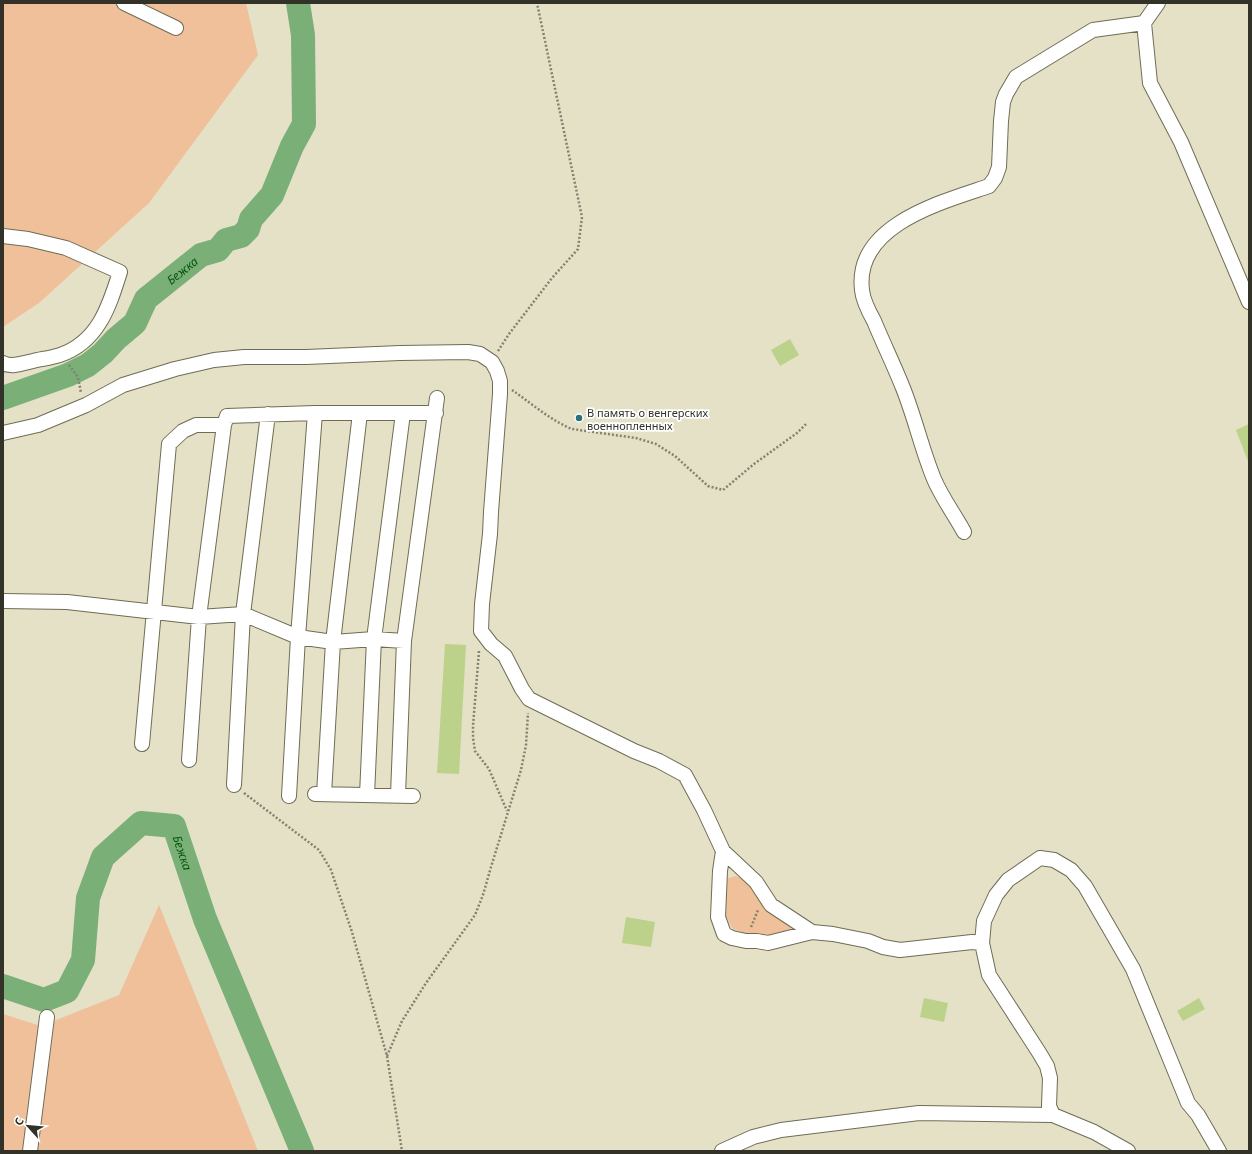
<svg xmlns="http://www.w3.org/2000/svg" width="1252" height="1154" font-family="'Noto Sans',sans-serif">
	<rect width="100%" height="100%" fill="#e4e1c7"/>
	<path fill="#efc099" d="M 3,3 L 246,3 L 258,55 L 149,203 L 39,303 L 3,327 Z
		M 735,876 L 745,879 L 793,923 L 788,935 L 773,938 L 748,935 L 732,928 L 726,916 L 723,880 Z
		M 159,905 L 258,1151 L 3,1151 L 3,1014 L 41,1026 L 119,995 Z"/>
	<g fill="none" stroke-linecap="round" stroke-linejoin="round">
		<g stroke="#7aaf78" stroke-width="24">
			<path id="s1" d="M 3,398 L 68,375 L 88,365 L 103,353 L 116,339 L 135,323 L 146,299 L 201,255 L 218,250 L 226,240 L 241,236 L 248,229 L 251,219 L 272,195 L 292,146 L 304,124 L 303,35 L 298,3"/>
			<path id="s2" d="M 3,986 L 44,1000 L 67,991 L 83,960 L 88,898 L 103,857 L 141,823 L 174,826 L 205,919 L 302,1151"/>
		</g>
	</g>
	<path fill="#bcd28b" d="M 790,339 L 799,355 L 780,366 L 771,350 Z
		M 1249,424 L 1249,464 L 1236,430 Z
		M 445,644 L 466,645 L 459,774 L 437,773 Z
		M 626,917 L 655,922 L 651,947 L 622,943 Z
		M 924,998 L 948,1003 L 944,1022 L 920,1017 Z
		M 1199,998 L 1205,1009 L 1183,1021 L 1177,1011 Z"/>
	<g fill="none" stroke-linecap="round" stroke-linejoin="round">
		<g stroke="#6f6c55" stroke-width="16">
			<path id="minor" d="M 124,3 L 176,28
				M 1158,3 L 1144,23 L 1150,83 L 1181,142 L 1249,302
				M 3,236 L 28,239 L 66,248 L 120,272 C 109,307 98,342 60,355 C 51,358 41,359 33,361 C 24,363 11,368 3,363
				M 3,433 L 38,425 L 86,405 L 123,385 L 175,369 L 214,360 L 244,357 L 306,357 L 400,353 L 468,352 L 480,354 L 492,362 L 497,371 L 500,381 L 500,394 L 491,512 L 490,534 L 482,604 L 481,631 L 491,644 L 505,656 L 522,689 L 529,699 L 634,751 L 659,761 L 685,775 L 704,810 L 723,851 L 720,871 L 718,917 L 724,934 L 732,938 L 746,941 L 757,941 L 768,943 L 812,932 L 833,934 L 868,941 L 883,947 L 900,950 L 972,942 L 982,943 L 989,975 L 1040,1054 L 1047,1066 L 1050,1078 L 1049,1106 L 1053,1115 L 1094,1132 L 1128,1151
				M 964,532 C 955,515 942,498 934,479 C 922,450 915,418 903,388 C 894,365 883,343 874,321 C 869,312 863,301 862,290 C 854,225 942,202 989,186 L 995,178 L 999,167 L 1001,121 L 1003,102 L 1006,94 L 1016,77 L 1093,30 L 1144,23
				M 3,601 L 67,602 L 199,617 L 243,614 L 298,637 L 333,642 L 374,639 L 404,641
				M 142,744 L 169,444 L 183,431 L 196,425 L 224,425
				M 189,760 L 199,617 L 224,425 L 227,416 L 315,413 L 436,413
				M 234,785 L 243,614 L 268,414
				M 315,794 L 413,796
				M 324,794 L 333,642 L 360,413
				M 367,795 L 374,639 L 403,413
				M 398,795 L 404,641 L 437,398
				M 289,796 L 298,637 L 315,413
				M 723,851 L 756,882 L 771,905 L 812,932
				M 982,943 L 984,921 L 996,895 L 1008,880 L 1040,858 L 1054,860 L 1071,870 L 1085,886 L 1133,969 L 1188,1103 L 1198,1115 L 1219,1151
				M 30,1151 L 47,1017
				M 722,1151 L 753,1137 L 781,1130 L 919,1113 L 1053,1115"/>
		</g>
		<path stroke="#838170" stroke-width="2.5" stroke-dasharray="2 2" stroke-linecap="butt" d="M 498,351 L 509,334 L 552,278 L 578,249 L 582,217 L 537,3
			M 69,365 L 78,377 L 81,393
			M 512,390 C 531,403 550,420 572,429 L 636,438 L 656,444 L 675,456 L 708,486 L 723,490 L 754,464 L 797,433 L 806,424
			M 479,651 L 473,726 L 473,738 L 475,751 L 489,769 L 507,811
			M 244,793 L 319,850 L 331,870 L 352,932 L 387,1056 L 402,1151
			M 751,927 L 758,910
			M 387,1056 L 402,1021 L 426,983 L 475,915 L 483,895 L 491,867 L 521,770 L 526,745 L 528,713"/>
		<use href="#minor" stroke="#fff" stroke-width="14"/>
	</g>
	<circle fill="#28727a" stroke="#fff" stroke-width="1.5" cx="579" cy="418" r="4"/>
	<g text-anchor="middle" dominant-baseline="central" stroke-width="3.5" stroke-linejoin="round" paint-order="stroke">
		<g font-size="11" fill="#333228" stroke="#fff" text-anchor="start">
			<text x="587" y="412">В память о венгерских<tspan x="587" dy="13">военнопленных</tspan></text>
		</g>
		<g font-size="12" font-style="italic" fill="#05550c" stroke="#fff">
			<text stroke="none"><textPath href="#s1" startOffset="227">Бежка</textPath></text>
			<text stroke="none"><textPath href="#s2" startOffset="321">Бежка</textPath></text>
		</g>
	</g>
	<rect width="1252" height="1154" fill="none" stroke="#333228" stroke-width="8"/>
	<g transform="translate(28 1126) rotate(297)" stroke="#ffffff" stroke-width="3" paint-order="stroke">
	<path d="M0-3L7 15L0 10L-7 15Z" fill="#333228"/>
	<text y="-6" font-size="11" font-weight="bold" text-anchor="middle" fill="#333228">С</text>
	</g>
</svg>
